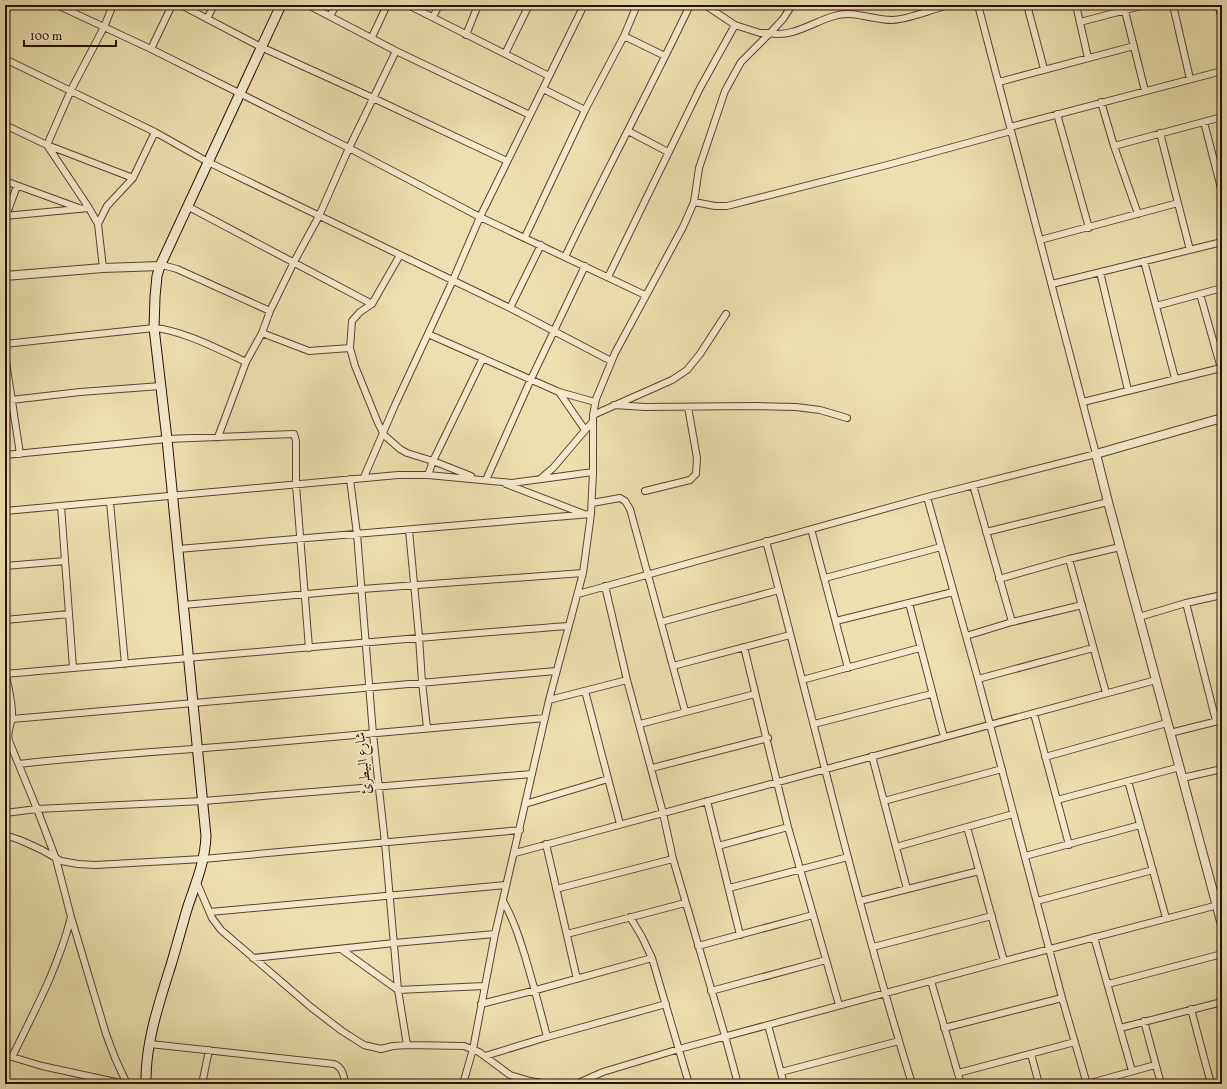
<svg xmlns="http://www.w3.org/2000/svg" width="1227" height="1089" font-family="Vollkorn,Amiri,serif">
	<rect width="100%" height="100%" fill="#ede0b0"/>
	<filter id="stains"><feTurbulence type="fractalNoise" baseFrequency=".005" numOctaves="4"/><feColorMatrix values="0 0 0 0 .2 0 0 0 0 .09 0 0 0 0 .02 0 0 0 .5 -.17"/></filter>
	<radialGradient id="worn" r=".72"><stop offset=".6" stop-color="#630" stop-opacity="0"/><stop offset="1" stop-color="#630" stop-opacity=".3"/></radialGradient>
	<g fill="none" stroke-linecap="round" stroke-linejoin="round">
		<g stroke="#5c422e" stroke-width="8">
			<path id="minor" d="M 57,5 L 151,49 L 349,148 L 480,217 L 645,295
				M 181,5 L 261,47 L 373,98 L 507,161
				M 308,5 L 396,51 L 530,115
				M 408,5 L 549,76
				M 1027,5 L 1044,69
				M 1076,5 L 1088,58
				M 1173,5 L 1190,79
				M 1218,5 L 1222,18
				M 1125,11 L 1145,91
				M 330,16 L 336,5
				M 433,17 L 439,5
				M 207,19 L 214,5
				M 1080,22 L 1145,5
				M 735,25 L 760,33 L 770,33 L 783,19 L 792,5
				M 466,35 L 478,5
				M 624,36 L 665,56
				M 372,37 L 387,5
				M 151,49 L 172,5
				M 505,54 L 529,5
				M 5,59 L 155,132 L 208,162 L 510,308 L 611,361
				M 999,82 L 1134,46
				M 543,89 L 585,110
				M 1101,102 L 1114,146 L 1138,214
				M 1057,114 L 1089,228
				M 1204,122 L 1222,192
				M 5,125 L 47,145 L 133,178
				M 1010,127 L 1222,71
				M 628,131 L 668,152
				M 1160,133 L 1190,250
				M 1114,146 L 1222,117
				M 5,181 L 79,208
				M 694,202 L 715,206 L 727,206 L 891,164 L 1011,131
				M 187,206 L 372,304
				M 5,216 L 89,208
				M 6,216 L 17,186
				M 98,224 L 107,206 L 133,178 L 155,132
				M 525,237 L 585,110 L 624,36 L 637,5
				M 1040,240 L 1178,203
				M 400,255 L 372,304 L 360,312 L 352,321 L 350,348 L 355,366 L 378,423 L 384,435 L 400,449 L 407,453 L 433,461 L 471,476
				M 565,257 C 605,172 650,90 690,5
				M 1144,261 L 1175,378
				M 160,266 L 166,266 L 177,269 L 270,311
				M 103,268 L 98,224 L 89,208 L 47,145 L 71,90 L 104,27 L 113,5
				M 1100,272 L 1128,390
				M 608,277 L 700,88 L 735,25 L 705,5
				M 1052,284 L 1222,242
				M 1200,294 L 1222,372
				M 1156,306 L 1222,288
				M 510,308 L 541,245
				M 262,333 L 309,351 L 350,348
				M 428,334 L 559,392 L 595,402
				M 5,344 L 154,328 C 182,330 220,350 246,362
				M 5,355 L 20,454
				M 559,392 L 585,430
				M 11,400 L 80,392 L 161,386
				M 1083,402 L 1221,368
				M 614,405 L 645,407 L 757,406 L 796,407 L 820,410 L 847,418
				M 593,415 L 672,380 L 687,370 L 700,354 L 726,314
				M 218,437 L 246,362 L 262,333 L 270,311 L 294,262 L 319,216 L 349,148 L 396,51
				M 5,455 L 167,439 L 294,434 L 296,441 L 296,485 L 309,648
				M 428,475 L 433,461 L 483,358
				M 364,477 L 395,405 L 453,280 L 480,217 L 584,5
				M 350,479 L 357,534 L 373,734 L 385,843 L 398,990 L 407,1045
				M 540,479 L 553,468 L 593,421
				M 486,480 L 531,379 L 585,266
				M 506,484 L 584,514
				M 973,485 L 1012,622
				M 645,491 L 690,480 L 696,474 L 697,458 L 688,407
				M 927,497 L 978,679 L 1062,998 L 1087,1084
				M 110,502 L 125,664
				M 592,503 L 620,498 L 625,501 L 630,509 L 685,711
				M 61,506 L 73,668
				M 5,511 L 398,475 L 428,475 L 512,483 L 593,472
				M 811,529 L 848,668
				M 409,530 L 419,637 L 422,682 L 427,728
				M 986,532 L 1108,502
				M 766,541 C 814,722 857,905 912,1084
				M 178,549 L 591,514
				M 1069,559 L 1106,693
				M 5,566 L 65,561
				M 825,578 L 941,547
				M 999,579 L 1069,559 L 1120,547
				M 605,586 L 627,680 L 663,813 L 673,859 L 725,1036 L 738,1084
				M 578,594 L 927,497 L 1096,454 L 978,5
				M 909,603 L 944,737
				M 1186,603 L 1216,721
				M 183,605 L 362,589 L 583,573
				M 1139,617 L 1186,603 L 1222,595
				M 5,620 L 69,614
				M 836,621 L 953,592
				M 661,622 L 779,590
				M 966,636 L 1012,622 L 1082,605
				M 744,647 L 788,827 L 839,1005
				M 673,666 L 790,635
				M 5,669 C 7,684 12,698 12,713 C 13,724 6,729 9,741 L 37,809 L 56,859 L 71,917 L 106,1034 L 115,1058 L 127,1084
				M 5,674 C 193,658 381,640 568,626
				M 978,679 L 1093,648
				M 802,680 L 920,648
				M 585,691 L 620,824
				M 549,700 L 627,680
				M 1034,714 L 1069,845
				M 5,719 L 12,719 L 556,671
				M 640,724 L 755,694
				M 814,724 L 931,694
				M 1170,733 L 1222,720
				M 872,756 L 907,889
				M 1045,757 L 1167,723
				M 19,764 C 97,755 175,751 253,744 C 351,736 448,726 545,718
				M 652,768 L 768,738
				M 1182,778 L 1222,769
				M 1128,781 L 1166,918
				M 1057,800 L 1180,767
				M 707,801 L 740,935
				M 884,801 L 1002,769
				M 525,804 L 608,779
				M 5,813 L 37,809 L 203,801 L 532,774
				M 967,827 L 1004,961
				M 5,835 L 20,840 L 42,850 L 61,861 L 78,864 L 95,865 L 203,859 L 520,830
				M 546,844 L 577,979
				M 718,846 L 788,827
				M 896,847 L 1013,814
				M 515,853 L 1156,680
				M 1025,856 L 1140,825
				M 197,883 L 212,918 L 221,930 L 312,1008 L 342,1031 L 364,1045 L 381,1049 L 393,1046 L 407,1045 L 464,1046 L 479,1052 L 510,1075 L 530,1081 L 548,1084
				M 729,888 L 848,857
				M 556,889 L 673,859
				M 503,901 C 513,918 519,937 525,956 C 533,983 540,1009 547,1037
				M 860,901 L 979,871
				M 1037,901 L 1153,870
				M 210,912 L 506,885
				M 630,917 L 642,937 L 652,958 L 689,1084
				M 567,934 L 685,903
				M 1094,937 L 1132,1071
				M 698,946 L 813,915
				M 873,947 L 992,916
				M 341,949 L 398,990 L 484,986
				M 253,958 L 394,943 L 495,934
				M 931,981 L 961,1084
				M 1108,984 L 1222,954
				M 711,991 L 826,960
				M 481,1004 L 536,990 L 652,958
				M 1191,1009 L 1211,1084
				M 1144,1021 L 1161,1084
				M 768,1025 L 784,1084
				M 944,1028 L 1062,998
				M 1120,1028 L 1222,1002
				M 150,1044 L 334,1064 C 342,1067 345,1076 344,1084
				M 1031,1054 L 1039,1084
				M 485,1056 L 547,1037 L 666,1004
				M 5,1057 L 12,1057 L 42,1066 L 125,1084
				M 12,1057 C 35,1010 58,968 71,917
				M 781,1072 L 899,1041
				M 958,1073 L 1075,1042
				M 202,1084 L 209,1050
				M 463,1084 L 473,1049 L 495,934 L 549,700 L 583,573 L 591,514 L 593,472 L 593,415 L 596,399 L 615,353 L 683,227 L 694,202 L 699,168 L 725,91 L 741,62 L 770,33 C 792,38 813,22 834,16 C 854,10 872,20 892,20 C 911,19 930,10 948,5
				M 576,1084 L 603,1072 L 679,1049 L 1004,961 L 1222,904
				M 1087,1084 L 1155,1065"/>
		</g>
		<g stroke="#5c422e" stroke-width="10">
			<path id="tertiary" d="M 5,276 L 103,268 L 160,266
				M 1222,418 L 1096,454 L 1108,502 L 1222,925"/>
		</g>
		<g stroke="#2c0d02" stroke-width="11">
			<path id="secondary" d="M 146,1084 C 145,1044 159,1003 171,965 C 177,945 182,926 188,906 C 196,883 205,861 206,836 L 167,439 L 154,328 L 155,297 L 157,276 L 160,266 L 281,5"/>
		</g>
		<use href="#minor" stroke="#f3ebcc" stroke-width="6"/>
		<use href="#tertiary" stroke="#f3ebcc" stroke-width="8"/>
		<use href="#secondary" stroke="#f3ebcc" stroke-width="9"/>
	</g>
	<g text-anchor="middle" dominant-baseline="central" stroke-width="3.5" stroke-linejoin="round" paint-order="stroke">
		<g font-size="14" fill="#2c0d02" stroke="#f3ebcc">
			<text transform="translate(364 763) rotate(-96)">شارع البيطرئ</text>
		</g>
	</g>
	<rect width="1227" height="1089" fill="none" stroke="#ede0b0" stroke-width="20"/>
	<rect x="6" y="6" width="1215" height="1077" fill="none" stroke="#2c0d02" stroke-width="2"/>
	<rect x="10" y="10" width="1207" height="1069" fill="none" stroke="#2c0d02"/>
	<path d="M24 40v6h92v-6" fill="none" stroke="#2c0d02" stroke-width="2"/>
	<text x="30" y="40" font-size="12" fill="#2c0d02" stroke="#f3ebcc" stroke-width="3" paint-order="stroke">100 m</text>
	<rect width="100%" height="100%" filter="url(#stains)"/>
	<rect width="100%" height="100%" fill="url(#worn)"/>
</svg>
